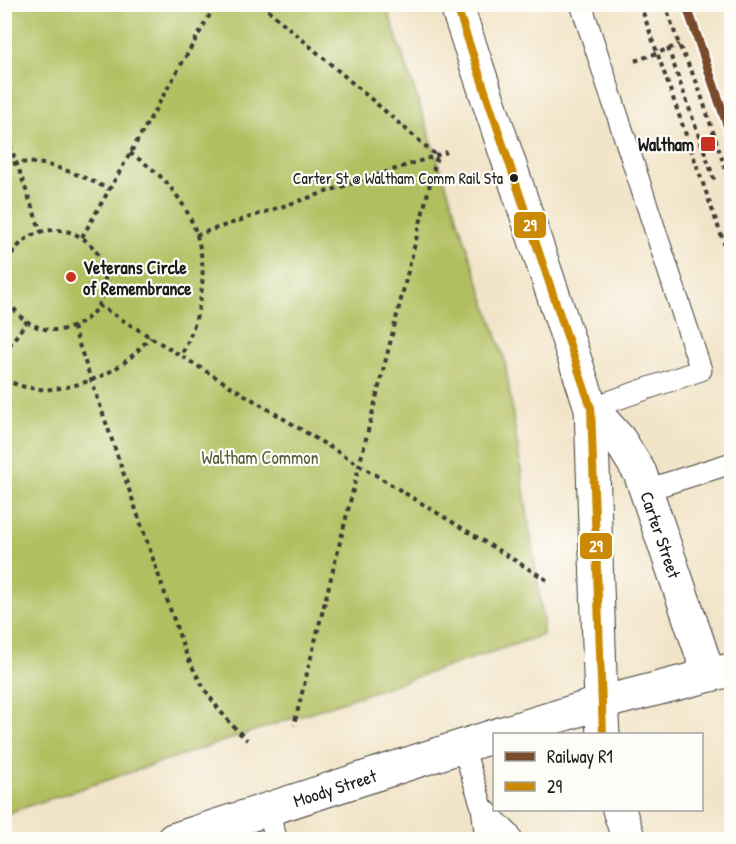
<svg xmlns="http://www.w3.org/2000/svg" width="736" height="844" font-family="'Patrick Hand',sans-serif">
	<rect width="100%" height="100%" fill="#fdfcf7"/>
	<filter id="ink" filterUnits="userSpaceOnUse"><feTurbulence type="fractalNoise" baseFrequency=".0167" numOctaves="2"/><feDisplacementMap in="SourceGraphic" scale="12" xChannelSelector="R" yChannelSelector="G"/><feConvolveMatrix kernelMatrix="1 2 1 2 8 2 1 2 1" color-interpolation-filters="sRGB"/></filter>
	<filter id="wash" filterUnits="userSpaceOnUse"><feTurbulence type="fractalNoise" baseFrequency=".008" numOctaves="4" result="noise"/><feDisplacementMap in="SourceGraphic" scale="24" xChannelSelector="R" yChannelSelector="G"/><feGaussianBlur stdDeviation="1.35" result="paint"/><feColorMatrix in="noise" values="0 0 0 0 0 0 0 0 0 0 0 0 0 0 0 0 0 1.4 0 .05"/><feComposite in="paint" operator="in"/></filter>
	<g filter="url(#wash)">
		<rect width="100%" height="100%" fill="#f2e4c8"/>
		<path fill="#b2bf61" stroke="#676e3e" stroke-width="1.5" d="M 4,5 L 386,5 L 505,361 L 543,620 L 543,635 L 5,814 Z"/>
	</g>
	<g filter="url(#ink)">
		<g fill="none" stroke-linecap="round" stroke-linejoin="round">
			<g stroke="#3c3a36" stroke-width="23">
				<path id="service" d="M 581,4 L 701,370 L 591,408
					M 646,490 L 732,463
					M 463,747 L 482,807 L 509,834 L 512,840
					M 482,807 L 486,840
					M 267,809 L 277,840"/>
			</g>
			<g stroke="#3c3a36" stroke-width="35">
				<path id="tertiary" d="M 601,703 L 603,734
					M 619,810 L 629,840"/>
			</g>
			<g stroke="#3c3a36" stroke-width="35">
				<g id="primary">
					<path d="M 456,4 L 591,408 L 601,703"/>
					<path id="s1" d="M 591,408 L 619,439 L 640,473 L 709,675"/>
					<path d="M 500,734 L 601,703 L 730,670"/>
					<path id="s2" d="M 173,840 L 494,736"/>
				</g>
			</g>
			<path stroke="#3c3a36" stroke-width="4" stroke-dasharray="4.5 4.5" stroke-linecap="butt" d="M 261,4 L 437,156 L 294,725
				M 640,4 L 732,266
				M 665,4 L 679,45 L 697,83 L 729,180
				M 668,48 L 715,182
				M 635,61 L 679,45
				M 4,128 L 41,232
				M 130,153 C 140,160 151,167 160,176 C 212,228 213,293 181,356
				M 4,166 C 39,154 78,175 109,189
				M5 280a50 50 0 1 1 100 0a50 50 0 1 1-100 0Z
				M 196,235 L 447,152
				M 82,237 L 216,4
				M 4,247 L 13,253
				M 98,305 L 550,582
				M 73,327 L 184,649 C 199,684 219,714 247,740
				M 4,353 L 27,321
				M 4,380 C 13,383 22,387 31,388 C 57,393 94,382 116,368 C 129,360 140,349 150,337"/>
			<use href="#service" stroke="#fff" stroke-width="21"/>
			<use href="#tertiary" stroke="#fff" stroke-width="33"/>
			<use href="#primary" stroke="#fff" stroke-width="33"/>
			<g stroke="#fdfcf7" stroke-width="12">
				<path id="bus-1" d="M 456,4 L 591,408 L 603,734"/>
			</g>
			<use href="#bus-1" stroke="#cb8a06" stroke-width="8"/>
			<g stroke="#fdfcf7" stroke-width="14">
				<path id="rail-1" d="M 686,4 L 732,139"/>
			</g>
			<use href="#rail-1" stroke="#7a4b2a" stroke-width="9"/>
		</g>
	</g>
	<g fill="#c8321e" stroke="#fdfcf7" stroke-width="2">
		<rect x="700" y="136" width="16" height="16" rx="3"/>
		<circle cx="71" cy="277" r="6"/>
	</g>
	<circle fill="#1c1c1c" stroke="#fdfcf7" stroke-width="2" cx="514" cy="178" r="5"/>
	<g text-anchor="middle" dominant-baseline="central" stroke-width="4.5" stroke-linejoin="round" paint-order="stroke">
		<g font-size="16" fill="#1c1c1c" stroke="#fdfcf7" text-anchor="end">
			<text x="503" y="178">Carter St @ Waltham Comm Rail Sta</text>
		</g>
		<g font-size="18" font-weight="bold" fill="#1c1c1c" stroke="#fdfcf7" text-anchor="end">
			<text x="694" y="144">Waltham</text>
			<text x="83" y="267" text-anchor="start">Veterans Circle<tspan x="83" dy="21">of Remembrance</tspan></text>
		</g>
		<g font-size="18" fill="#585d38" stroke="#fdfcf7">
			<text x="260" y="457">Waltham Common</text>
		</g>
		<g font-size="18" fill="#1c1c1c" stroke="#fdfcf7">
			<text stroke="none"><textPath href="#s1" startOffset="147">Carter Street</textPath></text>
			<text stroke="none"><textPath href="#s2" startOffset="170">Moody Street</textPath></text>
		</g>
	</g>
	<g stroke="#fdfcf7" stroke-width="2">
		<rect x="513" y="211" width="34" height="28" rx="6" fill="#cb8a06"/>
		<rect x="579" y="532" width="34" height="28" rx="6" fill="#cb8a06"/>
	</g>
	<g font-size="16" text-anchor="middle" font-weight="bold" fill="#fff">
		<text x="530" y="231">29</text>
		<text x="596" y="552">29</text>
	</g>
	<rect width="736" height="844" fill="none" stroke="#fdfcf7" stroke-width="24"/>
	<rect x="493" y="733" width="210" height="78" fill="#fdfcf7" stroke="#a3a29f" stroke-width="1.5"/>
	<rect x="505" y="752" width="30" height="9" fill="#7a4b2a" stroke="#a3a29f" stroke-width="1.5"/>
	<text x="547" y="763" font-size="18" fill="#1c1c1c">Railway R1</text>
	<rect x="505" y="782" width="30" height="9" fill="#cb8a06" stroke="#a3a29f" stroke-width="1.5"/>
	<text x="547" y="793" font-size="18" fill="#1c1c1c">29</text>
</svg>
